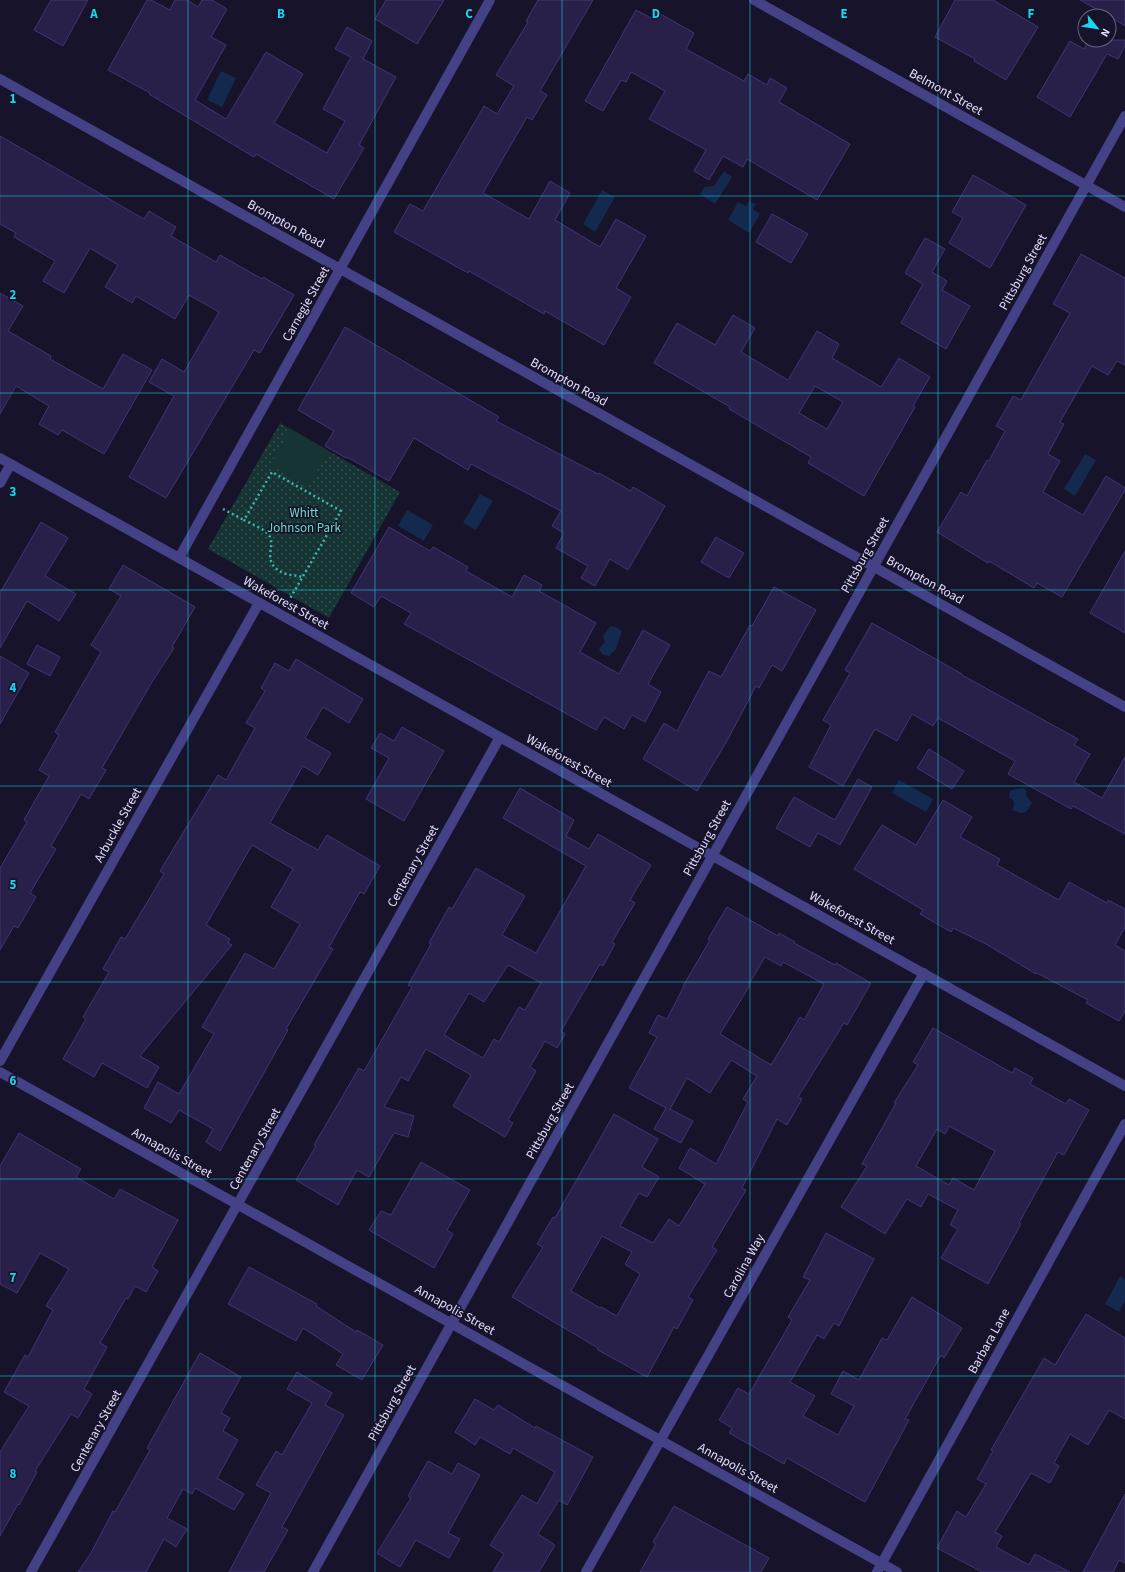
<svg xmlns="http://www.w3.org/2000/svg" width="1125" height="1572" font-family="'Source Sans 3',sans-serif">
	<defs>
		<pattern id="green-dots" width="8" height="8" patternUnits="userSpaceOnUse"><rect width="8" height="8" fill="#163433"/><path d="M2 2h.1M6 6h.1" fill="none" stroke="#385151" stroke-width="1.8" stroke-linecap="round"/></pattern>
	</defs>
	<rect width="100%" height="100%" fill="#17132a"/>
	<path fill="url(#green-dots)" d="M 280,423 L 400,492 L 329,618 L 208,549 Z"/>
	<path fill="#163433" d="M 291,429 L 329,451 L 308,487 L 270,465 Z"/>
	<path fill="#13294e" d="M 221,71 L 236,78 L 222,107 L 207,100 Z
		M 724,171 L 732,177 L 715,204 L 700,194 L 704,187 L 714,186 Z
		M 602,190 L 615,197 L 595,232 L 583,224 Z
		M 749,201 L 756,204 L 753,209 L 760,214 L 749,233 L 728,220 L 738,202 L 746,206 Z
		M 1085,454 L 1096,460 L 1075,496 L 1064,489 Z
		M 480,494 L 493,501 L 476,530 L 463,523 Z
		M 407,510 L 433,525 L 424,541 L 398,526 Z
		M 610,626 L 616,627 L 622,631 L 616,649 L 609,656 L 603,655 L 599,649 L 605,642 L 603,636 Z
		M 899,780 L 933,799 L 926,812 L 892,793 Z
		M 1023,788 L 1027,791 L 1026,796 L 1032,803 L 1026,812 L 1021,813 L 1012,810 L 1014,805 L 1013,800 L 1009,798 L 1010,791 L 1016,789 Z
		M 1120,1276 L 1125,1279 L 1125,1301 L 1119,1312 L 1105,1304 Z"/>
	<path fill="#29204a" stroke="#413474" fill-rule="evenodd" d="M 51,0 L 88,0 L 63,46 L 34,30 Z
		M 147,0 L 151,0 L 170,10 L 175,0 L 187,0 L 198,7 L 202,0 L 212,0 L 227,9 L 211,37 L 226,45 L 195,100 L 226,119 L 266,52 L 303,74 L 274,123 L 327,153 L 345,121 L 323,109 L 351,57 L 335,49 L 347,27 L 372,41 L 363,59 L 396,77 L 359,145 L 364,148 L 334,199 L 256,154 L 254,157 L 149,94 L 150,93 L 108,70 Z
		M 386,0 L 444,0 L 417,44 L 375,19 Z
		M 538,0 L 593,0 L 540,91 L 547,95 L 532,120 L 527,117 L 483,193 L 529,219 L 550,181 L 570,193 L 555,220 L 600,247 L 616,219 L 646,236 L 616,288 L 631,297 L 604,345 L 545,311 L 544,314 L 469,271 L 468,273 L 394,232 L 410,204 L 423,211 L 484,106 L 497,114 L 514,86 L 496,75 L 528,22 L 526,21 Z
		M 955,0 L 993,0 L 1038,27 L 1006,80 L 974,61 L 975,59 L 935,37 Z
		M 1080,0 L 1125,0 L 1125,26 L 1109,16 Z
		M 636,10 L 653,19 L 657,12 L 694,33 L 686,49 L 744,81 L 748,74 L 767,85 L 770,78 L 787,88 L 779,102 L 850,144 L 817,200 L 747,159 L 743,167 L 723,156 L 709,180 L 694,171 L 706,150 L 649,119 L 665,91 L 631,72 L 626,82 L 621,80 L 603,111 L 585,101 Z
		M 1081,40 L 1125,40 L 1125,46 L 1118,59 L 1107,54 L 1070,117 L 1037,97 L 1070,41 L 1084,49 L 1087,43 Z
		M 0,136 L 144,219 L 149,211 L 176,227 L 171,236 L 216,262 L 220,255 L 262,279 L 263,277 L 294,295 L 260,353 L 254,350 L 166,498 L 129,477 L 174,396 L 149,382 L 162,359 L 184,372 L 219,312 L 189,295 L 175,319 L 136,296 L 132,303 L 105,287 L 118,265 L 90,248 L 64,293 L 43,281 L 55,261 L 14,237 L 16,233 L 0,224 Z
		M 973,175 L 1026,205 L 990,268 L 949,243 L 963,218 L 952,212 Z
		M 772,214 L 808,234 L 791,263 L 756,242 Z
		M 925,238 L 945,249 L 932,272 L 947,281 L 942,290 L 970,306 L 946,349 L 901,323 L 923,284 L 905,273 Z
		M 1081,254 L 1125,278 L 1125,365 L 1117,361 L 1108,375 L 1092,366 L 1060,422 L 1064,424 L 1048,454 L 1060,461 L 1043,492 L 1083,515 L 1106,476 L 1125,488 L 1125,490 L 1062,597 L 1037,583 L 1034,588 L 989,561 L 988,563 L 937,532 L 961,492 L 967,496 L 987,460 L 989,461 L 1005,431 L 996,426 L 1013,396 L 1021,400 L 1070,313 L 1053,304 Z
		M 0,293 L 23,306 L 8,331 L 51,356 L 50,359 L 103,389 L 123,354 L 152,370 L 104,454 L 62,430 L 58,435 L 39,424 L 49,406 L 16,386 L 0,414 Z
		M 733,315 L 755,328 L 741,352 L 788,380 L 817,331 L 839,344 L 832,358 L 881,387 L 899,358 L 930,377 L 913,406 L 915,407 L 864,496 L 808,463 L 811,457 L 729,409 L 730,407 L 654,363 L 677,323 L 715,345 ZM 815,386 L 843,402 L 827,429 L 799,413 Z
		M 345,327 L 499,417 L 496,421 L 598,474 L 599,473 L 631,491 L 633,487 L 665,506 L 628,570 L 610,559 L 595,586 L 581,578 L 588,566 L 556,548 L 564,533 L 552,526 L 561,511 L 471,464 L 468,470 L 414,438 L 389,481 L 347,457 L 346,458 L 325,446 L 334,431 L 298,410 Z
		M 41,522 L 68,538 L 45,576 L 76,594 L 59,621 L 27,601 L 0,648 L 0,593 Z
		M 389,527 L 430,551 L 433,547 L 468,567 L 466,571 L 512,597 L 524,575 L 542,585 L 539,591 L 596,623 L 580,652 L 619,674 L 643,630 L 670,645 L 648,684 L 661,692 L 645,722 L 632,715 L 624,729 L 604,717 L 596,730 L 404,624 L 411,613 L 381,596 L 374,607 L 351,593 Z
		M 716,537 L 744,553 L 729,578 L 701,562 Z
		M 1125,551 L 1125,633 L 1090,613 Z
		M 123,565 L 195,607 L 172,647 L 174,648 L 152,682 L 102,768 L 106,770 L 89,799 L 81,794 L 51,846 L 56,849 L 30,893 L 36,897 L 18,928 L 14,926 L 0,950 L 0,868 L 27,822 L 24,820 L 49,776 L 39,770 L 59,735 L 55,732 L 101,652 L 91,645 L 121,596 L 109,589 Z
		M 774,587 L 816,610 L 782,671 L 772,665 L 759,688 L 756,686 L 727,741 L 697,791 L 643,759 L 664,723 L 677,731 L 709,671 L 721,677 L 750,625 L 752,626 Z
		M 872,623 L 962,674 L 962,675 L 1078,739 L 1074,745 L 1090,754 L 1074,782 L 1102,798 L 1125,757 L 1125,834 L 1073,806 L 1071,809 L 1008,774 L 1015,761 L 938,718 L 933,726 L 912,714 L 897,741 L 875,729 L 843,786 L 809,767 L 831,725 L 823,720 L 850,673 L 845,670 Z
		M 37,645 L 60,657 L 50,676 L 27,664 Z
		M 0,656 L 29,673 L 0,724 Z
		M 296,659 L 363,699 L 349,723 L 323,707 L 305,738 L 331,753 L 318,775 L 303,766 L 270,823 L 318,850 L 327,835 L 380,866 L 364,894 L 360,892 L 329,947 L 333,949 L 286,1029 L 288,1030 L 220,1151 L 206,1142 L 213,1129 L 179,1110 L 171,1123 L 144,1108 L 158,1082 L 179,1094 L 214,1034 L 202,1027 L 245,953 L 274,969 L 300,924 L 271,907 L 293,869 L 252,845 L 206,925 L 230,939 L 228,943 L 232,945 L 140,1056 L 159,1067 L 147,1088 L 102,1063 L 94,1077 L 63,1059 L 86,1019 L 83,1017 L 109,972 L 103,969 L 121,937 L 125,939 L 164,874 L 160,871 L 218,775 L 226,780 L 255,728 L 246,723 L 265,691 L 261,688 L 275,663 L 289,671 Z
		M 402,727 L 444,751 L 404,821 L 366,799 L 389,758 L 371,748 L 380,733 L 394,741 Z
		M 929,749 L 964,771 L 952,789 L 917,768 Z
		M 858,779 L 872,787 L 840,845 L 818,833 L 810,847 L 776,828 L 794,797 L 835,820 Z
		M 520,788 L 574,820 L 566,836 L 589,849 L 598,834 L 651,865 L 630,900 L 635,903 L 612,942 L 615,944 L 603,966 L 600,964 L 561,1031 L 565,1034 L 557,1048 L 545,1041 L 530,1067 L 536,1071 L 508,1120 L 513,1123 L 505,1137 L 453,1106 L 471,1075 L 426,1049 L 408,1081 L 401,1077 L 384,1107 L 414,1116 L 408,1137 L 394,1133 L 369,1177 L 357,1170 L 338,1205 L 296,1180 L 316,1146 L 314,1145 L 359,1068 L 364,1071 L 412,987 L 408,985 L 431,944 L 429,943 L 449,907 L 452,909 L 476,868 L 525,896 L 502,935 L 536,953 L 586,866 L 503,818 ZM 508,965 L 541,983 L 525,1010 L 519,1007 L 499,1042 L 494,1039 L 483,1058 L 444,1035 L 469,993 L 484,1002 Z
		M 943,800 L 972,817 L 960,837 L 1000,859 L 997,865 L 1059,900 L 1069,882 L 1107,903 L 1108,900 L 1125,909 L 1125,927 L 1115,945 L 1125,951 L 1125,1011 L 1119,1021 L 1086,1003 L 1088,1000 L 1037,973 L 1036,974 L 986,944 L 953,928 L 951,932 L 920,914 L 923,910 L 854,869 L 882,825 L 916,845 Z
		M 727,907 L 778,936 L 779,933 L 795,942 L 794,943 L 835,965 L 836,963 L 871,983 L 847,1025 L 844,1023 L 798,1097 L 802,1099 L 787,1125 L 777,1119 L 742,1188 L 746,1190 L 712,1247 L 717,1250 L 688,1297 L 693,1300 L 677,1329 L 674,1327 L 647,1377 L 598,1350 L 598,1348 L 512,1297 L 543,1247 L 537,1244 L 553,1217 L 555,1218 L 614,1114 L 658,1139 L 642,1167 L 659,1177 L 647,1197 L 639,1193 L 620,1226 L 653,1243 L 669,1219 L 679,1226 L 705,1184 L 679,1168 L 690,1148 L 716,1164 L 748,1102 L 743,1099 L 757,1076 L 731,1060 L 710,1093 L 687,1078 L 670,1109 L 693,1121 L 681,1143 L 654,1129 L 666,1108 L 629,1088 L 657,1037 L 649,1033 L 658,1015 L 667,1019 L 684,986 L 683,986 L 710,940 L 708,939 ZM 765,957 L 781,966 L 783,962 L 824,984 L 804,1020 L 800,1017 L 771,1065 L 720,1034 L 750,985 L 749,984 ZM 602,1236 L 632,1252 L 625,1264 L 640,1274 L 617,1316 L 601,1307 L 600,1308 L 571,1291 Z
		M 933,1028 L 1012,1073 L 1015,1068 L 1033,1078 L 1030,1084 L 1066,1104 L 1069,1099 L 1089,1110 L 1064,1155 L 1058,1152 L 1019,1223 L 1021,1224 L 988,1284 L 941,1258 L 958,1229 L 950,1225 L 958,1210 L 928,1194 L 921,1207 L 907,1199 L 885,1234 L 841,1207 L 867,1166 L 862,1164 L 896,1103 L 894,1103 L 918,1065 L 913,1062 ZM 949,1126 L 995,1151 L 974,1190 L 953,1178 L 949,1185 L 916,1166 L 937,1129 L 945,1134 Z
		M 19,1133 L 81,1169 L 76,1177 L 114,1199 L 120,1189 L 178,1220 L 152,1267 L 158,1271 L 146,1292 L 135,1286 L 128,1299 L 126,1298 L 100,1343 L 107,1347 L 84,1389 L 92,1394 L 78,1418 L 71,1414 L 35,1471 L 37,1472 L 19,1505 L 18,1504 L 0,1536 L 0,1452 L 29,1406 L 4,1392 L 25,1355 L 28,1357 L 53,1310 L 46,1306 L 69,1269 L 40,1253 L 17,1293 L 0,1284 L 0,1166 Z
		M 421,1162 L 470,1190 L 447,1230 L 453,1234 L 434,1268 L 369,1230 L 381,1211 L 391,1215 Z
		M 826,1233 L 874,1259 L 839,1326 L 834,1323 L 824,1339 L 817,1335 L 790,1382 L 815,1396 L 803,1416 L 838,1435 L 854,1406 L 831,1394 L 843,1371 L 859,1380 L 882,1338 L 887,1340 L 912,1297 L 962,1328 L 944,1358 L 941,1355 L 905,1419 L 909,1420 L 865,1502 L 787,1458 L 784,1464 L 729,1433 L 732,1428 L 719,1420 L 738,1388 L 749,1394 L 792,1320 L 788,1317 L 810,1280 L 803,1277 Z
		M 249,1267 L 317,1304 L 316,1306 L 356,1332 L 357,1330 L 383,1345 L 362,1380 L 336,1365 L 343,1354 L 303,1328 L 296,1341 L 228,1304 Z
		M 1086,1314 L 1125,1338 L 1125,1419 L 1109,1410 L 1088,1445 L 1070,1434 L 1054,1463 L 1059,1466 L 1050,1483 L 1031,1473 L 995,1532 L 1002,1536 L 996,1547 L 1029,1565 L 1035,1554 L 1070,1572 L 982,1572 L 937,1548 L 957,1511 L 966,1517 L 986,1484 L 977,1479 L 993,1451 L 991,1450 L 1044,1358 L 1055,1365 Z
		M 200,1353 L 241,1377 L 221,1413 L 230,1418 L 223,1431 L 238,1440 L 217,1478 L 244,1494 L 234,1510 L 195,1488 L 192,1494 L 183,1489 L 167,1518 L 187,1529 L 176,1547 L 164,1539 L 146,1572 L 78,1572 L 91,1553 L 113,1511 L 115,1512 L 150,1450 L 147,1448 Z
		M 297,1372 L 332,1393 L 325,1405 L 344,1415 L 282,1527 L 288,1530 L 264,1572 L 229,1572 L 271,1493 L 256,1485 L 276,1451 L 282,1455 L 312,1403 L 287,1389 Z
		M 475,1399 L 494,1410 L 498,1405 L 535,1428 L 536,1426 L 593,1457 L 567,1505 L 559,1500 L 538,1534 L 555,1545 L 539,1572 L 493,1572 L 504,1554 L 490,1545 L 522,1495 L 537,1504 L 555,1472 L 513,1448 L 510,1454 L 480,1437 L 475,1445 L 455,1432 Z
		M 428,1461 L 452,1474 L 458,1463 L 480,1475 L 448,1533 L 460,1539 L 449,1558 L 416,1540 L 400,1567 L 377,1553 L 411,1498 L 408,1496 Z
		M 1125,1494 L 1125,1563 L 1119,1560 L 1113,1572 L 1083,1572 Z
		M 674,1506 L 769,1558 L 761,1572 L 640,1572 L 656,1544 L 653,1542 Z"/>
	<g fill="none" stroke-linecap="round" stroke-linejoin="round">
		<path stroke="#39b6b0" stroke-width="2.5" stroke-dasharray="2 3" stroke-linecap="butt" d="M 223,509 L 244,520
			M 288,602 L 341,511 L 272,472 L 244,520 C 250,523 264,529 268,534 C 278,545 260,560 281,572 C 286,575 295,575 302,577"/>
		<path stroke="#444186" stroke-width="10" d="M 754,0 L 1125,207
			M 0,79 L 1125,707
			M 0,458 L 1125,1086
			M 0,483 L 11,464
			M 179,558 L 490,0
			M 0,1061 L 259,603
			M 0,1072 L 897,1572
			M 31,1572 L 500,737
			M 313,1572 L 1125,116
			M 586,1572 L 924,973
			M 877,1572 L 1125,1124"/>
	</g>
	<path fill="none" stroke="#17d8f0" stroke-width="1" stroke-opacity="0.55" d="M 188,0 L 188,1572M 375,0 L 375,1572M 562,0 L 562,1572M 750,0 L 750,1572M 938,0 L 938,1572M 0,196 L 1125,196M 0,393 L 1125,393M 0,590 L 1125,590M 0,786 L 1125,786M 0,982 L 1125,982M 0,1179 L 1125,1179M 0,1376 L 1125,1376"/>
	<g text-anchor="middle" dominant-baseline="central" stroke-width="3.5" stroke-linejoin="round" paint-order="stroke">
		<g font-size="13" fill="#e2defd" stroke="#17132a">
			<text transform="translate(946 92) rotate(29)">Belmont Street</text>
			<text transform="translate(286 224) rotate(29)">Brompton Road</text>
			<text transform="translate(1023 272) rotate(-61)">Pittsburg Street</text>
			<text transform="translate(306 304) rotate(-61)">Carnegie Street</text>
			<text transform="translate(569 382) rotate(29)">Brompton Road</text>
			<text transform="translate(865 555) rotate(-61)">Pittsburg Street</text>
			<text transform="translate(925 580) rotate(29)">Brompton Road</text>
			<text transform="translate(286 603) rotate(29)">Wakeforest Street</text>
			<text transform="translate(569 761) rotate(29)">Wakeforest Street</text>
			<text transform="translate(118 825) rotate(-61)">Arbuckle Street</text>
			<text transform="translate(707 838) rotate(-61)">Pittsburg Street</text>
			<text transform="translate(413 866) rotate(-61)">Centenary Street</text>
			<text transform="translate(852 918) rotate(29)">Wakeforest Street</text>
			<text transform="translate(550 1121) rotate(-61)">Pittsburg Street</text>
			<text transform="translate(255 1149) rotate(-61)">Centenary Street</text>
			<text transform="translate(172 1153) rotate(29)">Annapolis Street</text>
			<text transform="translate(744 1266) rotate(-61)">Carolina Way</text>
			<text transform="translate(455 1310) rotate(29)">Annapolis Street</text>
			<text transform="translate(989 1341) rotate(-61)">Barbara Lane</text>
			<text transform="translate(392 1403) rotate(-61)">Pittsburg Street</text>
			<text transform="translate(96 1431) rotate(-61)">Centenary Street</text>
			<text transform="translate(738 1468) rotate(29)">Annapolis Street</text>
		</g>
		<g font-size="13" fill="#6ddac0" stroke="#17132a">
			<text x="304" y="513">Whitt<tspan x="304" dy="15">Johnson Park</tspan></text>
		</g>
	</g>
	<g font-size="13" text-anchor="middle" font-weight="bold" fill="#17d8f0" stroke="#17132a" stroke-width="3.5" stroke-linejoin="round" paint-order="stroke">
		<text x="94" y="18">A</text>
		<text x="281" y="18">B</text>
		<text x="469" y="18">C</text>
		<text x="656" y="18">D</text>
		<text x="844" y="18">E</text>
		<text x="1031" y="18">F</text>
		<text x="13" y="103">1</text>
		<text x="13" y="299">2</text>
		<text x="13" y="496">3</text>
		<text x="13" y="692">4</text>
		<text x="13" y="889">5</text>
		<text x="13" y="1085">6</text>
		<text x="13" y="1282">7</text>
		<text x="13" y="1478">8</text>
	</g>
	<g transform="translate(1097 28) rotate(120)"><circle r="19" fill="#17132a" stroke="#68647e"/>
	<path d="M0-3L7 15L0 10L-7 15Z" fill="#17d8f0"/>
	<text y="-6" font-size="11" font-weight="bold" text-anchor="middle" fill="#e2defd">N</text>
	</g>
</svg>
